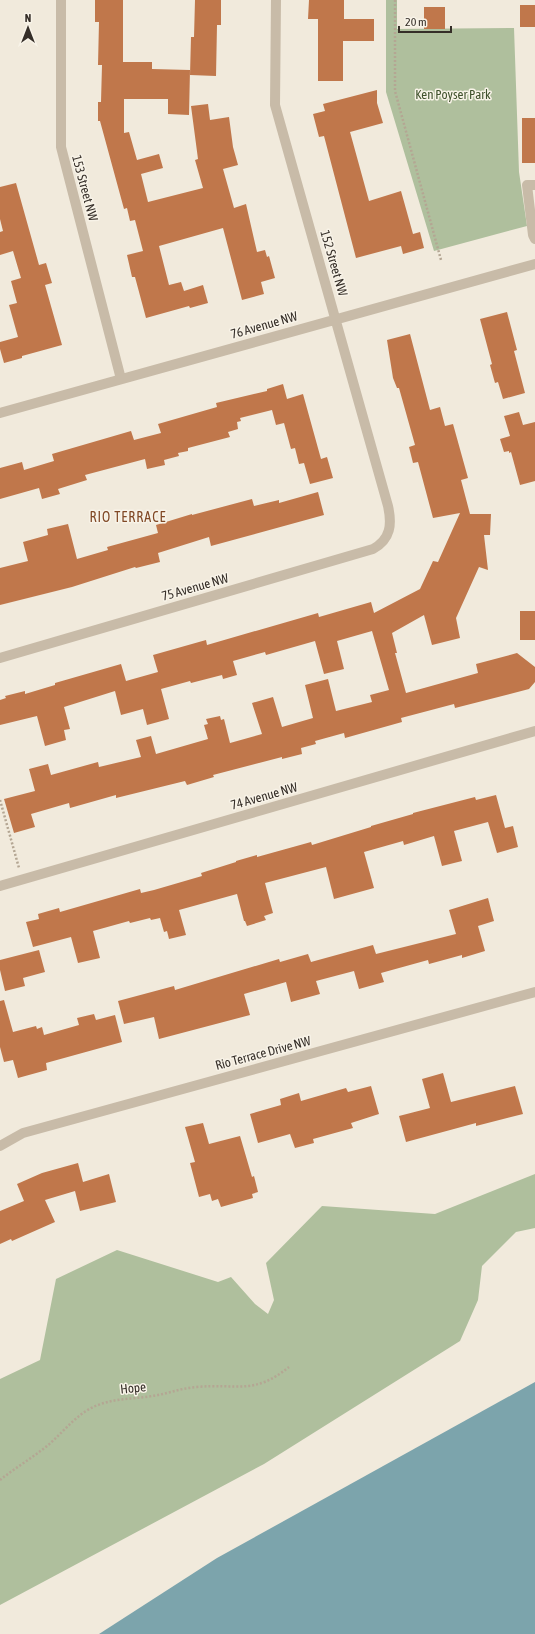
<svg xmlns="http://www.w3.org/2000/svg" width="535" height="1634" font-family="'Asap Condensed',sans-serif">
	<rect width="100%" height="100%" fill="#f1eadc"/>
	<path fill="#afbf9d" d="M 386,0 L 397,0 L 397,29 L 514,28 L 519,172 L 527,226 L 434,251 L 386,92 Z
		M 535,1174 L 535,1228 L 516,1232 L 482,1266 L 478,1300 L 460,1341 L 264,1464 L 0,1605 L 0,1379 L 40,1360 L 56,1279 L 117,1250 L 218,1282 L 231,1277 L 255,1304 L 268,1314 L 274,1300 L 266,1263 L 322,1206 L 435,1214 Z"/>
	<path fill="#7ca4ac" d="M 535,1382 L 535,1634 L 99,1634 L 217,1558 Z"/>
	<path fill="#c0774b" d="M 95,0 L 123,0 L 123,62 L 152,62 L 152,69 L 190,70 L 189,115 L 168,114 L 168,99 L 124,99 L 124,133 L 129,132 L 137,160 L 159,154 L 163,168 L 141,174 L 148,202 L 203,188 L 195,160 L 198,159 L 191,106 L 208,104 L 210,120 L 229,117 L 233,147 L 238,165 L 223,169 L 234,208 L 246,204 L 257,252 L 265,250 L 267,257 L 269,256 L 275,278 L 261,282 L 264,294 L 242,300 L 223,228 L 159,246 L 169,285 L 181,282 L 184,291 L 203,285 L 208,303 L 190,308 L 189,306 L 146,318 L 135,277 L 132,277 L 127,255 L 143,251 L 135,220 L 130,221 L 127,208 L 124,209 L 100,121 L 98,121 L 98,102 L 101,102 L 102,65 L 98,65 L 99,22 L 95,22 Z
		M 195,0 L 221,0 L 221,25 L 217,25 L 216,76 L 190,75 L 191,37 L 194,37 Z
		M 309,0 L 344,0 L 344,19 L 374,19 L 374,41 L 343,41 L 343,81 L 318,81 L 318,19 L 308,19 Z
		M 520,5 L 535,5 L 535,27 L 520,27 Z
		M 424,7 L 445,7 L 445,29 L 424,29 Z
		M 377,90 L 377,103 L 383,123 L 350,132 L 369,201 L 401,191 L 413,234 L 420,232 L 424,248 L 403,254 L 401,246 L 356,258 L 324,136 L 319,137 L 313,114 L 325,111 L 323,104 Z
		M 522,118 L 535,118 L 535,163 L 522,163 Z
		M 16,183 L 39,265 L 46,263 L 52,283 L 45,285 L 62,345 L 22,356 L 22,358 L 4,363 L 0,349 L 0,342 L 18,337 L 9,305 L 17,303 L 11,281 L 21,278 L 13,251 L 0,255 L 0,232 L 3,231 L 0,219 L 0,187 Z
		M 507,312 L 517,350 L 514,351 L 525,393 L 503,399 L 498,382 L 495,383 L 490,365 L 492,364 L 480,319 Z
		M 410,334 L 430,410 L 440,407 L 445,426 L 453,424 L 468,478 L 461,480 L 470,514 L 491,514 L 490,535 L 484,535 L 488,570 L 479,567 L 456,618 L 460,638 L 432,645 L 424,615 L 392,633 L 397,653 L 395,653 L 406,693 L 478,673 L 476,664 L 517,653 L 535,667 L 535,682 L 529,689 L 455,708 L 454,704 L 401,718 L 402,722 L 345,738 L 344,733 L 315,741 L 316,744 L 301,748 L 302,754 L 282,759 L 282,757 L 213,775 L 214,777 L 187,785 L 185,781 L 116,798 L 116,795 L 70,808 L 69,803 L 31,814 L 35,827 L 14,833 L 4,799 L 35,791 L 29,769 L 48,764 L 51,775 L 98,762 L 99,767 L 141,757 L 136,740 L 151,736 L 156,754 L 208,739 L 204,725 L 208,724 L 206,719 L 220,716 L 221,720 L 224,719 L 230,743 L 262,734 L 252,703 L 273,697 L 282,727 L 313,718 L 305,685 L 328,679 L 336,711 L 372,702 L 370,695 L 389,690 L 372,631 L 337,641 L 344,669 L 324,674 L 315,641 L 266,655 L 265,652 L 233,661 L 237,675 L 223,679 L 222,675 L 191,683 L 190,681 L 161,689 L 169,719 L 147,725 L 143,709 L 121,715 L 115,691 L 64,707 L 70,729 L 64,730 L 66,740 L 45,746 L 37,716 L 0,725 L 0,700 L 6,698 L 5,696 L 25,691 L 25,694 L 55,685 L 55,683 L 121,664 L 126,681 L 158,672 L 153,655 L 206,640 L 207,645 L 318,613 L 319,617 L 371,602 L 374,613 L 420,589 L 433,561 L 438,562 L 460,513 L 433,518 L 418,462 L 413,463 L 409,447 L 415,445 L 399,388 L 397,388 L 393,378 L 387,340 Z
		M 283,384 L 287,399 L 303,394 L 321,459 L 327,457 L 333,478 L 310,484 L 304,463 L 299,464 L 295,448 L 291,449 L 284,423 L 276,425 L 272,410 L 240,418 L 241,421 L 237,422 L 238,429 L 228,432 L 230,437 L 188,448 L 188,451 L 178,453 L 179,456 L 164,460 L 165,465 L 147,469 L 145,459 L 85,475 L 87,480 L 58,489 L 60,494 L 42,499 L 39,488 L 0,499 L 0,468 L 22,462 L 24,470 L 54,461 L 52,454 L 131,431 L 134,440 L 161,433 L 158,424 L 217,407 L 216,403 L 267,391 L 267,389 Z
		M 519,412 L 523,425 L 535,422 L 535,481 L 520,485 L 511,452 L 509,453 L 509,451 L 504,452 L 500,439 L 510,436 L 504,416 Z
		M 318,492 L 324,515 L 211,546 L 209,537 L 158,553 L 160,562 L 136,568 L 135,567 L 72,587 L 0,605 L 0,568 L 28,561 L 23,542 L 48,535 L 47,529 L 68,524 L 77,559 L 108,550 L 107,547 L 158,533 L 156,525 L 192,514 L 192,515 L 252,499 L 254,506 L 279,500 L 279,503 Z
		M 520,611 L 535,611 L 535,640 L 520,640 Z
		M 496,795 L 505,828 L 513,826 L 518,847 L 497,853 L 488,822 L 454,831 L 462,861 L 442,866 L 434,836 L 404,845 L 403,841 L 364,852 L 374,888 L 334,899 L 326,867 L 265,883 L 273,913 L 264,916 L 266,920 L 247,926 L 245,921 L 244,921 L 237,894 L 179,910 L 186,935 L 169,939 L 167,931 L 164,932 L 160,918 L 151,920 L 150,918 L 130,923 L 129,921 L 93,931 L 100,958 L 78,963 L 71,937 L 33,947 L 26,922 L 39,919 L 38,914 L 59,908 L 60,912 L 140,889 L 141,893 L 154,890 L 202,876 L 201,873 L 236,862 L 236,861 L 257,855 L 257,857 L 311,842 L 312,845 L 371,827 L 371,826 L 413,814 L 413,813 L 475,797 L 476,800 Z
		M 488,898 L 494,921 L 478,926 L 485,951 L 462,958 L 462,955 L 429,964 L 428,960 L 381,973 L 384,982 L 359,989 L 354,971 L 316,981 L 320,994 L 291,1002 L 286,982 L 244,994 L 250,1015 L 159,1039 L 154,1017 L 124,1024 L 118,1001 L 174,986 L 175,990 L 279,959 L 280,962 L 308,954 L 311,962 L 373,945 L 376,954 L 456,934 L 449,910 Z
		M 39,950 L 45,972 L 23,978 L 25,986 L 5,991 L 0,970 L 0,960 Z
		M 4,1000 L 13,1032 L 36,1026 L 37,1029 L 42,1027 L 44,1035 L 79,1025 L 77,1018 L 94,1014 L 96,1020 L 115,1015 L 122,1042 L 46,1063 L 47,1070 L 18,1078 L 13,1060 L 4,1062 L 0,1047 L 0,1001 Z
		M 443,1073 L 451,1102 L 515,1086 L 523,1114 L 476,1126 L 476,1123 L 406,1142 L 399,1116 L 430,1108 L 422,1079 Z
		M 371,1086 L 379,1114 L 351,1123 L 353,1128 L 313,1139 L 314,1143 L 295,1148 L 290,1134 L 258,1143 L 250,1114 L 281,1105 L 280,1099 L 299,1093 L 301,1101 L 346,1088 L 348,1092 Z
		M 203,1123 L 209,1144 L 240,1136 L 252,1177 L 254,1176 L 258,1192 L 252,1194 L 253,1198 L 221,1207 L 218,1199 L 212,1201 L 210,1194 L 199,1197 L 190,1163 L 195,1162 L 185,1127 Z
		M 78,1163 L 83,1182 L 109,1174 L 116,1202 L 80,1211 L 75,1191 L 45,1200 L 55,1222 L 12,1241 L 11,1239 L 0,1244 L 0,1211 L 24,1201 L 17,1184 L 42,1173 Z"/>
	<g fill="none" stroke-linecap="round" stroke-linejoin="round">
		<path stroke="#b4a693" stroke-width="2.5" stroke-dasharray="2 2" stroke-linecap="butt" d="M 395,0 L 395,91 L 441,260
			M 0,800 L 19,868
			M 0,1480 C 15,1468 32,1458 47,1446 C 65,1431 78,1411 101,1404 C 118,1398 135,1399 152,1396 C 167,1394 181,1388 197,1387 C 236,1383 253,1396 289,1367"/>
		<path stroke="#c8bba8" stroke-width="10" d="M 61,0 L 61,147 L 121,379
			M 535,185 L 527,185 L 533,235 L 535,239
			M 0,413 L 535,264
			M 0,658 L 373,549 C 391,539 392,524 388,506 L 275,105 L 276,0
			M 0,886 L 535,731
			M 0,1146 L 23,1133 L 535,992"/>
	</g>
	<g text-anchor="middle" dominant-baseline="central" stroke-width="3" stroke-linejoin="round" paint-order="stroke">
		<g font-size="13" fill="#40522d" stroke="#f8f3e8">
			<text x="453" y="94">Ken Poyser Park</text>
		</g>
		<g font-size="13" fill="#352e28" stroke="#f8f3e8">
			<text transform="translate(85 188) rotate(75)">153 Street NW</text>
			<text transform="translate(334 263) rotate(74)">152 Street NW</text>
			<text transform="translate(264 325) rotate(-16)">76 Avenue NW</text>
			<text transform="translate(195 587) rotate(-16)">75 Avenue NW</text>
			<text transform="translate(264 796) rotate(-16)">74 Avenue NW</text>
			<text transform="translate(263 1053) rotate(-15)">Rio Terrace Drive NW</text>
			<text transform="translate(133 1388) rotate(-6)">Hope</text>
		</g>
		<g font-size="14" letter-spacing="1" fill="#804825" stroke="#f8f3e8">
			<text x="128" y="517">RIO TERRACE</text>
		</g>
	</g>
	<g transform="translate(28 28)" stroke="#f8f3e8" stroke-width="3" paint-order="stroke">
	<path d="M0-3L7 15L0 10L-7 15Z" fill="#352e28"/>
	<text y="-6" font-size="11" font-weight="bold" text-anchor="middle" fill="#352e28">N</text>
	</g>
	<path d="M399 26v6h52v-6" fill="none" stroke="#352e28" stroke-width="2"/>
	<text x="405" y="26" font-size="12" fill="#352e28" stroke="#f8f3e8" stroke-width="3" paint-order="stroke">20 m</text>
</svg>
